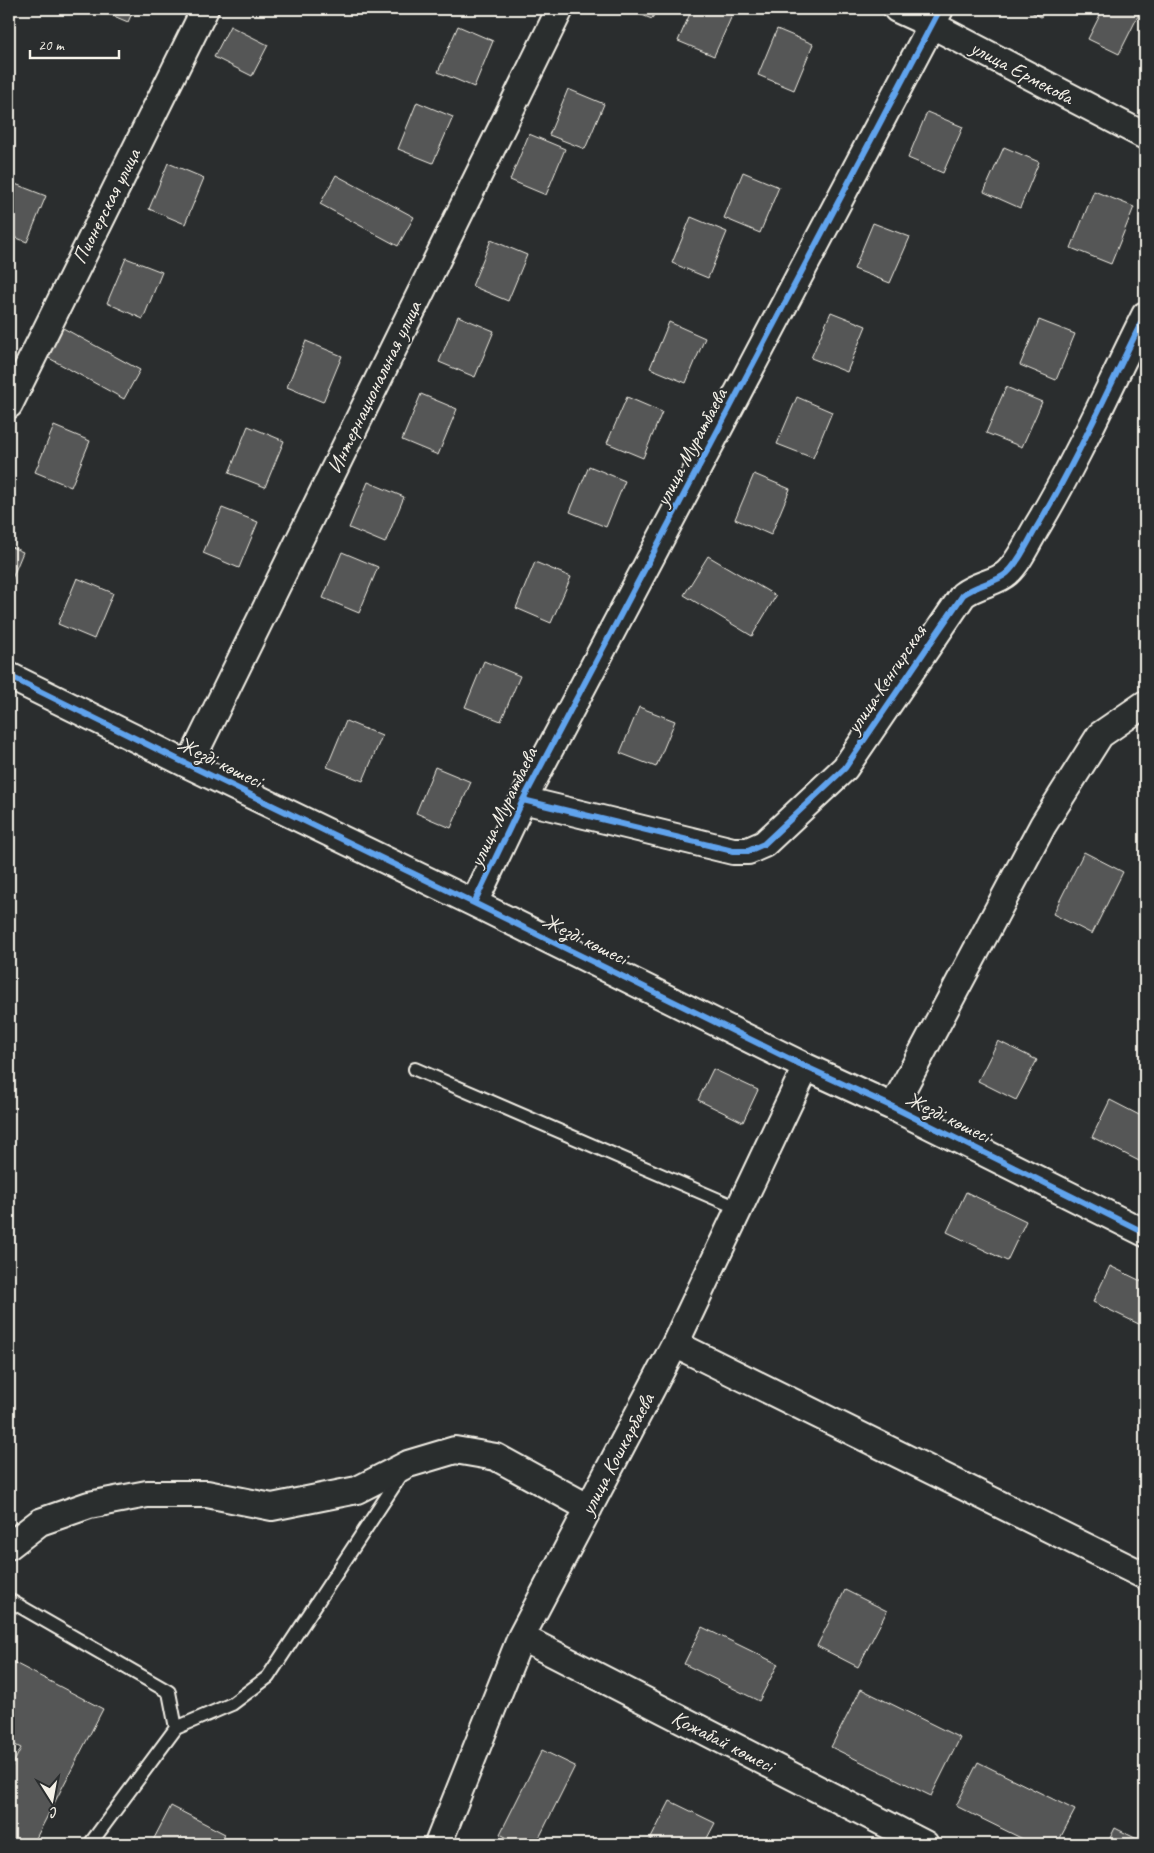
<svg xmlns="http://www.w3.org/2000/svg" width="1154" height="1853" font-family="Caveat,sans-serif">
	<rect width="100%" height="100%" fill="#2a2d2e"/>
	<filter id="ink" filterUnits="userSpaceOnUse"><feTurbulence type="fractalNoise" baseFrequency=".02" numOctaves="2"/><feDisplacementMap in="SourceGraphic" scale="10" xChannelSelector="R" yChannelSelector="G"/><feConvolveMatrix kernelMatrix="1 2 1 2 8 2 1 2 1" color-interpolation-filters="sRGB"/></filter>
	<g filter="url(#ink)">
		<path fill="#555756" stroke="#f4f1e8" d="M 97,9 L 134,9 L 128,22 Z
			M 626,9 L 656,9 L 652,19 Z
			M 692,9 L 729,9 L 734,11 L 714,56 L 678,41 Z
			M 1025,9 L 1045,9 L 1041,17 Z
			M 1103,9 L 1128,9 L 1139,14 L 1119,54 L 1088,39 Z
			M 230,26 L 268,45 L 252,76 L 214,57 Z
			M 458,26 L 493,41 L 474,87 L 438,72 Z
			M 777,29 L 813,44 L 794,90 L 758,75 Z
			M 568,89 L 604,104 L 585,149 L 549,135 Z
			M 417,102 L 453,117 L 433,163 L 398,149 Z
			M 927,112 L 963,127 L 943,173 L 908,158 Z
			M 529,134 L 565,149 L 546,195 L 510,180 Z
			M 1004,147 L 1039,162 L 1020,208 L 984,192 Z
			M 168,163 L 204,178 L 185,224 L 149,209 Z
			M 743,172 L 779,187 L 760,233 L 724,218 Z
			M 336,175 L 414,217 L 398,246 L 320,204 Z
			M 10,182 L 46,196 L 27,242 L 9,235 Z
			M 1094,191 L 1134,207 L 1111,264 L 1071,248 Z
			M 691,217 L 727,232 L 708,278 L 672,263 Z
			M 873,223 L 910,237 L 890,283 L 854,269 Z
			M 491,240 L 527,255 L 508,301 L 472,286 Z
			M 126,258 L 162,272 L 143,319 L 107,303 Z
			M 831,312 L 866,326 L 847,372 L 811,358 Z
			M 458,316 L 494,331 L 475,377 L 439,362 Z
			M 1039,320 L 1075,334 L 1056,380 L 1020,365 Z
			M 669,322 L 705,338 L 686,383 L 650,368 Z
			M 63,328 L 140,370 L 124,399 L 47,357 Z
			M 306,341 L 342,356 L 323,402 L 287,387 Z
			M 1006,387 L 1042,402 L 1022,447 L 986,433 Z
			M 421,394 L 457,409 L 438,455 L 402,440 Z
			M 627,397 L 662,412 L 643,458 L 607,443 Z
			M 797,397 L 832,412 L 813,458 L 777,444 Z
			M 54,426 L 90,441 L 71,487 L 35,472 Z
			M 248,426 L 284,441 L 265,487 L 229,473 Z
			M 589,466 L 625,481 L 606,527 L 570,512 Z
			M 754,474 L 790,489 L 771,535 L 735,519 Z
			M 368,482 L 404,497 L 385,543 L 349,528 Z
			M 222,508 L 258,522 L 239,568 L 203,553 Z
			M 9,546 L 23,552 L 9,586 Z
			M 342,552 L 378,567 L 359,613 L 323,598 Z
			M 708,556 L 776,596 L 752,636 L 684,595 Z
			M 535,562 L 571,577 L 551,623 L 516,608 Z
			M 77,578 L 113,593 L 94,639 L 58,624 Z
			M 484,661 L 520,676 L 501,721 L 465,707 Z
			M 639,707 L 675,721 L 656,767 L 620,753 Z
			M 346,721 L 382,736 L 363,781 L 327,767 Z
			M 435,767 L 471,782 L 451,828 L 416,813 Z
			M 1084,852 L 1123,872 L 1092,934 L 1053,914 Z
			M 998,1041 L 1037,1060 L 1016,1100 L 978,1081 Z
			M 713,1069 L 758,1090 L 743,1122 L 698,1100 Z
			M 1110,1100 L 1145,1118 L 1145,1164 L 1092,1137 Z
			M 966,1192 L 1026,1221 L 1007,1261 L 947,1232 Z
			M 1110,1266 L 1145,1283 L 1145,1327 L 1093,1302 Z
			M 845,1590 L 887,1611 L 858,1667 L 817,1646 Z
			M 702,1627 L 778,1664 L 759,1701 L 684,1664 Z
			M 9,1660 L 103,1709 L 33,1844 L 9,1844 L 9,1772 L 21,1748 L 9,1742 Z
			M 861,1689 L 960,1738 L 931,1796 L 831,1747 Z
			M 542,1750 L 575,1766 L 536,1844 L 519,1844 L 500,1834 Z
			M 978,1762 L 1075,1810 L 1057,1844 L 1033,1844 L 956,1806 Z
			M 670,1801 L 715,1823 L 704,1844 L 648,1844 Z
			M 171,1806 L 225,1834 L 219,1844 L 151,1844 Z
			M 1115,1828 L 1145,1843 L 1145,1844 L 1107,1844 Z"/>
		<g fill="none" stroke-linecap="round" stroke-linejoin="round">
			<g stroke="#f4f1e8" stroke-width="16">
				<path id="lane" d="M 415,1069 L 740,1209
					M 9,1600 L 169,1692 L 176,1728 L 90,1844
					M 176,1728 L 232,1704 L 268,1677 L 403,1472"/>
			</g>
			<g stroke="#f4f1e8" stroke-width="30">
				<path id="street" d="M 897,9 L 932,25 L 1145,136
					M 9,405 L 205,9
					M 9,676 L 189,765 L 474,903 L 806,1067 L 893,1107 L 1145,1233
					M 189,765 L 560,9
					M 523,800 L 733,851 L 748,851 L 764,844 L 845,768 L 963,595 C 977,584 996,583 1007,573 C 1020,561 1028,541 1038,525 C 1078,458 1110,385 1145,315
					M 474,903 L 523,800 L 940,9
					M 893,1107 L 1043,825 L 1100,735 L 1145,704
					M 675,1344 L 1145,1576
					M 9,1546 L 40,1522 L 89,1505 L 147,1494 L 207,1494 L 272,1507 L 357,1490 L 408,1464 L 455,1450 L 496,1457 L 589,1508
					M 521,1637 L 925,1844
					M 438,1844 L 521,1637 L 675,1344 L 806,1067"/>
			</g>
			<use href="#lane" stroke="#2a2d2e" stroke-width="12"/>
			<use href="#street" stroke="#2a2d2e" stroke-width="26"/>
			<g stroke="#2a2d2e" stroke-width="9">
				<path id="cycleway" d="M 9,676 L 189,765 L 474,903 L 806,1067 L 893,1107 L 1145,1233
					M 523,800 L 733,851 L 748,851 L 764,844 L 845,768 L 963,595 C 977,584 996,583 1007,573 C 1020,561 1028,541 1038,525 C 1078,458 1110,385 1145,315
					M 474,903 L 523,800 L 940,9"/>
			</g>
			<use href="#cycleway" stroke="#60a3ed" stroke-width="6"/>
		</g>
	</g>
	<g text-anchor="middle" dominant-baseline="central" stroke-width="4" stroke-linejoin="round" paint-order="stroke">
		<g font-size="21" fill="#f4f1e8" stroke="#2a2d2e">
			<text transform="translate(1022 72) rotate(28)">улица Ермекова</text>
			<text transform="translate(106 206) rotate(-63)">Пионерская улица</text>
			<text transform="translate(374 387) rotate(-64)">Интернациональная улица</text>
			<text transform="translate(691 447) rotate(-62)">улица Муратбаева</text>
			<text transform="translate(886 679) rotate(-56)">улица Кенгирская</text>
			<text transform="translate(220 762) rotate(26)">Жезді көшесі</text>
			<text transform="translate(503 807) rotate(-64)">улица Муратбаева</text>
			<text transform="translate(585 939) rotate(26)">Жезді көшесі</text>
			<text transform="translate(948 1117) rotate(26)">Жезді көшесі</text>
			<text transform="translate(617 1454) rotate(-62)">улица Кошкарбаева</text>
			<text transform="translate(723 1741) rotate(27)">Қожабай көшесі</text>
		</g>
	</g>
	<rect width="1154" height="1853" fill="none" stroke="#2a2d2e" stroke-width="30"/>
	<rect x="15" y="15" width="1124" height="1823" fill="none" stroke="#f4f1e8" stroke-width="2" filter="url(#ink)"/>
	<g transform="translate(52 1800) rotate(169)" stroke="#2a2d2e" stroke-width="4" paint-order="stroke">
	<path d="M0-4L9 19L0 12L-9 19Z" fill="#f4f1e8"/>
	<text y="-8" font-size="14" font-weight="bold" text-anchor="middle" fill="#f4f1e8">С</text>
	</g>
	<path d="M30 50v8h89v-8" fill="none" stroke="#f4f1e8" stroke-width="2.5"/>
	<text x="38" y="50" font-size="15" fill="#f4f1e8" stroke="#2a2d2e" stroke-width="4" paint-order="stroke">20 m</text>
</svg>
